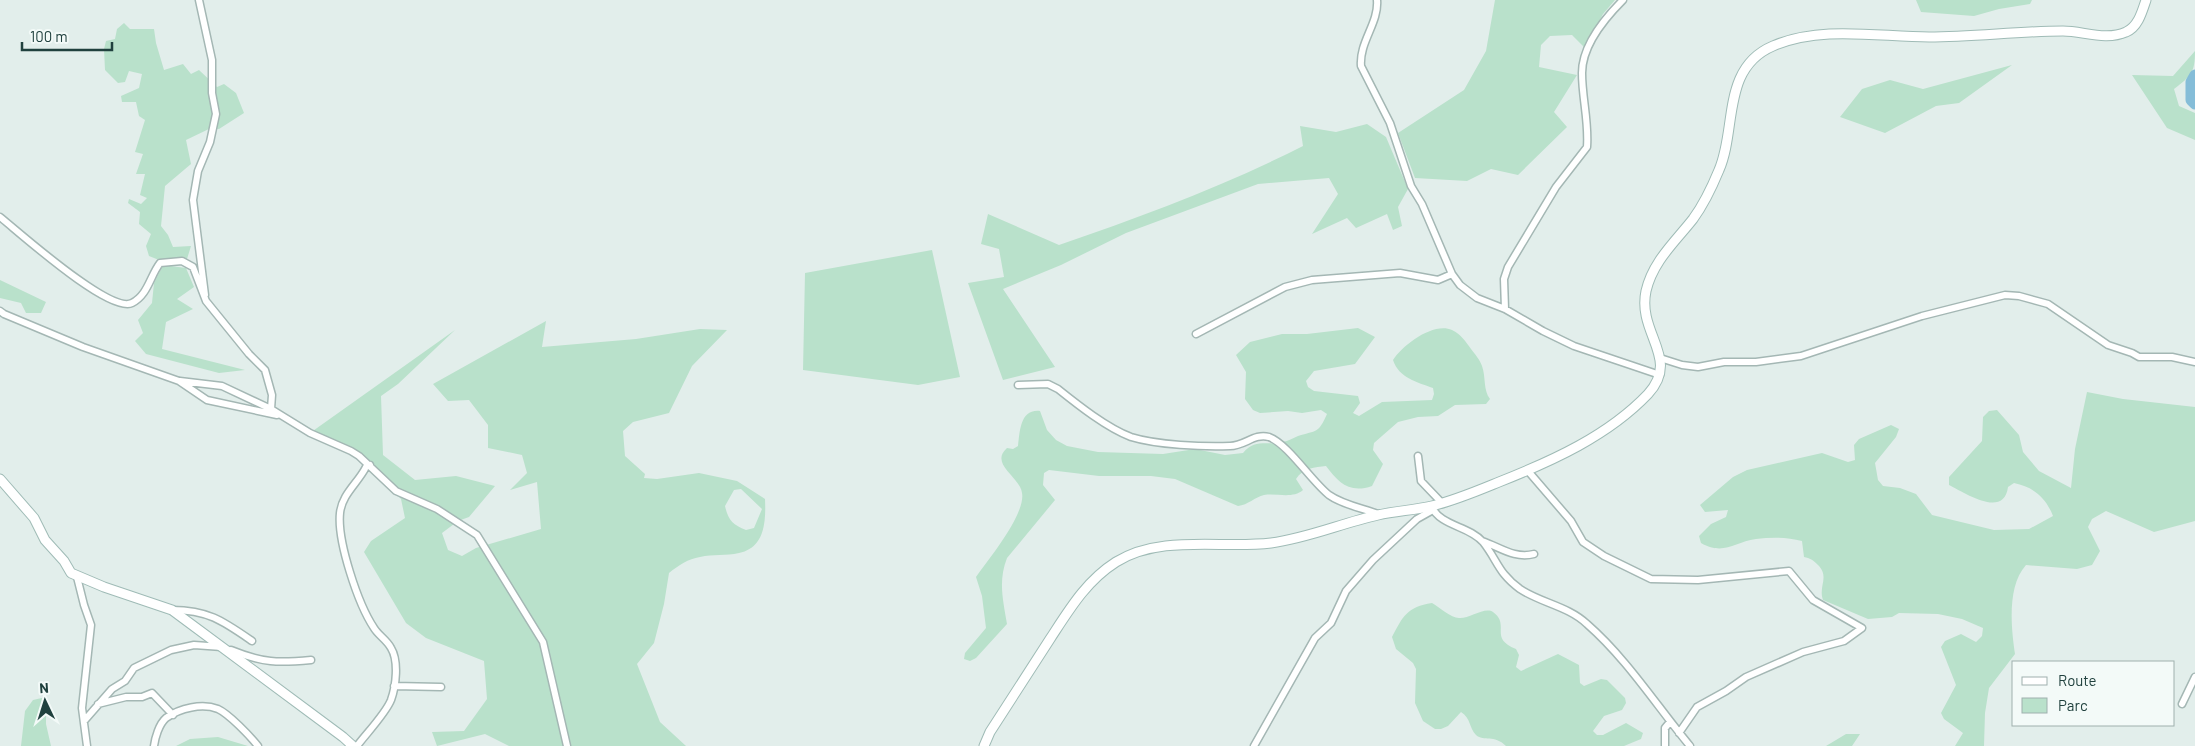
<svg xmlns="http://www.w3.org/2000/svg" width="2195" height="746" font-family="Barlow,sans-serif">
	<rect width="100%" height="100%" fill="#e2eeeb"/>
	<path fill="#b9e1cb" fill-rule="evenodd" d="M 1495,0 L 1615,0 L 1603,14 L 1585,48 L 1572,35 L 1550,36 L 1541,45 L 1539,67 L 1577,75 L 1554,112 L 1567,127 L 1518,175 L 1491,169 L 1467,181 L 1415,178 L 1398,133 L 1464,90 L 1486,51 Z
		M 1916,0 L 2032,0 L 2030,4 L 1999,9 L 1974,16 L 1921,12 Z
		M 124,23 L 130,29 L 154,29 L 156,43 L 164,70 L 183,64 L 191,74 L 199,70 L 217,87 L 224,84 L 236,93 L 244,113 L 219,129 L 211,128 L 186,140 L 191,164 L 165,186 L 161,226 L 168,235 L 173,247 L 191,246 L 187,259 L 159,260 L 149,256 L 146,246 L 151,234 L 139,224 L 140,212 L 128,203 L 129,199 L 141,204 L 147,198 L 140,195 L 145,174 L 136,174 L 143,154 L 135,152 L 145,120 L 139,116 L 136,102 L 122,102 L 121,96 L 139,88 L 142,74 L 129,71 L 125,82 L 118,83 L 105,70 L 104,49 L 106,41 L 115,39 L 117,29 Z
		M 2195,51 C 2195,73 2191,76 2174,89 L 2179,106 L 2195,113 L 2195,140 L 2167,128 L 2132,75 L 2173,76 Z
		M 2012,65 L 1959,103 L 1936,106 L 1885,133 L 1840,117 L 1862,89 L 1890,80 L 1923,89 Z
		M 1367,124 L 1386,137 L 1408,189 L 1398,207 L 1402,226 L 1393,230 L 1387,214 L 1356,228 L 1347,218 L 1312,234 L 1338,194 L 1329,178 L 1258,184 L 1126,233 L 1061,265 L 1003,289 L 1055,367 L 1003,380 L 968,283 L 1004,277 L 999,249 L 981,244 L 988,214 L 1059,245 C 1143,216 1224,186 1303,146 L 1300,126 L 1336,132 Z
		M 932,250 L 960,377 L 918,385 L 803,370 L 805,273 Z
		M 163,265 L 186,268 L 194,287 L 177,299 L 193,309 L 166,322 L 162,349 L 245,370 L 219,373 L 146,354 L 135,341 L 143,333 L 138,320 L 152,303 L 154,283 Z
		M 0,280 L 46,302 L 41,313 L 26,313 L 21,303 L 0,298 Z
		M 546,321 L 542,347 L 636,339 L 700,329 L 727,330 L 692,366 L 669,413 L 633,422 L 623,431 L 625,456 L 645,474 L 644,478 L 657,479 L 699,473 L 737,481 L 765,499 C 766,521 765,548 739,553 C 726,556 713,554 700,557 C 688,559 679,565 669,573 L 664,604 L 654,643 L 637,664 L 660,722 L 686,746 L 509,746 L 485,734 L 437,746 L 432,732 L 464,731 L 487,699 L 484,661 L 426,638 L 406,623 L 364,552 L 371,541 L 405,518 L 401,499 L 359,456 L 310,433 L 455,330 L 398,384 L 381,396 L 383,455 L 415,480 L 456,476 L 495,486 L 469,517 L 458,521 L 442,533 L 448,550 L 462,556 L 476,548 L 541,529 L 537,482 L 510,490 L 527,473 L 522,455 L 488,448 L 488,425 L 469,400 L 448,401 L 433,384 ZM 741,489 L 762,509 L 754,528 L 746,530 C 733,525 728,520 725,506 L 734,490 Z
		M 1358,328 L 1375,337 L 1355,364 L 1314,371 L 1306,381 L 1308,387 L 1314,391 L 1358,396 L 1360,403 L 1353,413 L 1359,416 L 1382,402 L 1432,400 L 1434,394 L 1433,388 C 1417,382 1399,378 1393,360 C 1403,345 1433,322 1452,330 C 1461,334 1466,342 1471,349 C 1475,354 1480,360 1482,366 C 1486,377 1483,390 1490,399 L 1486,404 L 1455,405 L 1438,416 L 1418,417 L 1398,422 L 1374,443 L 1373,450 L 1383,464 L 1372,486 C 1349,494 1338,482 1326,466 C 1315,467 1303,468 1296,479 L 1303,490 C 1293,499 1277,493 1264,495 C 1255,497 1248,505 1238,506 L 1175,479 L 1151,476 L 1099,476 L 1049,470 L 1044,473 L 1043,485 L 1055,500 L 1007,558 C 998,581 1003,600 1007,624 L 976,658 L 970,661 L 964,659 L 965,653 L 986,628 L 982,596 L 976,577 C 988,560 1026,514 1022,493 C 1020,477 989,464 1007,448 L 1013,449 L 1018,446 C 1020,431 1020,409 1040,411 L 1047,430 L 1056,440 L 1067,446 L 1098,452 L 1163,454 L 1195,449 L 1225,455 L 1243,453 C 1255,438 1267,446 1283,442 C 1288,441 1293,438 1298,436 C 1317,430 1318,434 1327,414 L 1321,410 L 1302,413 L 1288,411 L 1260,413 L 1253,410 L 1245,399 L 1246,372 L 1236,355 L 1250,342 L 1282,334 L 1307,334 Z
		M 2087,392 L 2123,399 L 2195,407 L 2195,521 L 2154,532 L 2106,511 L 2092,519 L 2088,527 L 2100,551 L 2092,565 L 2077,569 L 2026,565 C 2007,586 2011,627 2015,654 L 1989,688 L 1985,713 L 1984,746 L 1955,746 L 1963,733 L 1944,719 L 1941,713 L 1956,685 L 1941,647 L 1945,641 L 1961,634 L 1976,642 L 1982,636 L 1983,628 L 1962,619 L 1938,614 L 1899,613 L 1892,617 L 1868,619 L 1823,600 C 1818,586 1830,577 1818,565 C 1813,560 1810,558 1804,557 L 1802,541 C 1787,537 1772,537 1756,539 C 1734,542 1724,556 1701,543 L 1699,536 L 1711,524 L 1726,517 L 1728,510 L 1705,512 L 1700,505 L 1733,477 L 1747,470 L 1822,453 L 1848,462 L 1855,460 L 1854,445 L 1859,439 L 1891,425 L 1899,429 L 1896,437 L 1875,463 L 1878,480 L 1883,486 L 1900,488 L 1916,494 L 1932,515 L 1994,530 L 2029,529 L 2053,516 C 2046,498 2034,487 2014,483 L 2008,487 C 2004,519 1965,493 1949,485 L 1949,477 L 1982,441 L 1983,417 L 1989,411 L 1997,410 L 2019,435 L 2023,452 L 2039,471 L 2071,488 L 2075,449 Z
		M 1432,603 C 1439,607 1451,618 1459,618 C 1469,619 1485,606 1493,612 C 1511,625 1488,638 1516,649 L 1519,655 L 1516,667 L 1521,671 L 1558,654 L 1579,665 L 1580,683 L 1584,686 L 1601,679 L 1607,680 L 1625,698 L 1626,703 L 1622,710 L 1604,716 L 1593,731 L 1597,735 L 1603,735 L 1626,723 L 1643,733 L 1641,739 L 1624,746 L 1506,746 C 1494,734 1484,742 1476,735 C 1469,728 1471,718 1461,712 L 1448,726 L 1441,729 L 1435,729 L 1423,721 L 1415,703 L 1416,669 L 1413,663 L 1396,649 L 1392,637 C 1403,616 1407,607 1432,603 Z
		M 46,697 L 46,724 L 51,746 L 21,746 L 25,711 L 33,700 Z
		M 1846,734 L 1860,734 L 1852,746 L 1826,746 Z
		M 218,737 L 248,746 L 176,746 L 190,739 Z"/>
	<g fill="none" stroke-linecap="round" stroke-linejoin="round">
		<path stroke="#85bdd8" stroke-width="11" d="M 2195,75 L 2191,82 L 2191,100 L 2195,104"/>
		<g stroke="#a4b7b4" stroke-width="9">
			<path id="street" d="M 199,0 L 212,60 L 212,93 L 216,114 L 210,142 L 198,171 L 193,200 L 205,295
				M 1377,0 C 1379,23 1359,42 1361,66 L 1390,123 L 1411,186 L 1422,204 L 1452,274 L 1460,285 L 1477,298 L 1505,309 L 1543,331 L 1574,346 L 1660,375
				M 0,217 C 20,233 110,314 132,303 C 148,295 150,276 160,263 L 182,261 L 193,267 L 206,301 L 249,354 L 265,370 L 272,395 L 271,409 L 310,433 L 351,451 L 359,456 L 396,491 L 437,509 L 477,535 L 543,642 L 567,746
				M 1505,309 L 1504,279 L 1508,267 L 1556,187 L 1587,147 C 1589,122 1582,98 1582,73 C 1582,46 1605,18 1623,0
				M 0,311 L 4,314 L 83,347 L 179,381 L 207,400 L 277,415
				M 1196,334 L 1285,287 L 1312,280 L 1400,273 L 1438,280 L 1452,274
				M 1660,358 L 1682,365 L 1698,367 L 1724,362 L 1756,362 L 1801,356 L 1922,316 L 2005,295 L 2019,296 L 2048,304 L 2108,345 L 2132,353 L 2139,357 L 2172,357 L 2195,362
				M 180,381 L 222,386 L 271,409
				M 1018,385 L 1048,384 L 1058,389 C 1078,405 1107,428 1131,437 C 1157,445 1203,447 1230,446 C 1245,446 1254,433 1269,437 C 1288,444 1312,482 1329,495 C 1343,505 1362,508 1378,514
				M 1418,456 L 1421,481 L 1442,503
				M 1528,471 L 1571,521 L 1583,542 L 1604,556 L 1651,579 L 1698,580 L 1789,571 L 1813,600 L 1862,628 L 1844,641 L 1803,652 L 1746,677 L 1726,691 L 1697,707 L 1679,733
				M 1431,506 C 1441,527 1468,525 1483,542 C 1498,561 1498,573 1520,589 C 1541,603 1568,606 1587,624 C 1627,659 1656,705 1690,746
				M 1482,541 C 1500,547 1514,559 1534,554
				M 77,577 L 84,605 L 91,625 L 82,708 L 87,746
				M 172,610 C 208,610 223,621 252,641
				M 231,650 C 263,663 278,663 311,660
				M 394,686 L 441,687
				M 98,704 L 126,697 L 142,697 L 152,693 L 173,715
				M 2182,704 L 2195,677
				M 84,721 L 112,689 L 125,681 L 134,668 L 171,650 L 194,645 L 222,647
				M 154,746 C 155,738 159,724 166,718 C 180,708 202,703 218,709 C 229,714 250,736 258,746
				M 357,746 C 366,734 386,713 391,700 C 396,686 399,661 391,648 C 387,640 378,635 374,628 C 358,604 337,541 340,513 C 342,494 358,483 366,467 L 370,465
				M 1254,746 L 1315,638 L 1331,623 L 1346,591 L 1373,560 L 1417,519 L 1433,510
				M 1665,746 L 1665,728 L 1670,722"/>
		</g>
		<g stroke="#9fbbb6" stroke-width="11">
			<path id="secondary" d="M 0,479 L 34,518 L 45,540 L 64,561 L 71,573 L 104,587 L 172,610 L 343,737 L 353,746
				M 984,746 L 990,732 C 1010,701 1030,670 1050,639 C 1069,610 1086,581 1116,562 C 1161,534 1222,549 1271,543 C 1308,538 1342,523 1378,515 C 1396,511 1415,510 1432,506 C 1456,500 1477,491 1499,482 C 1552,461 1608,436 1648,394 C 1681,358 1637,334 1646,291 C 1653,261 1675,242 1693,219 C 1704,204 1712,187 1719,170 C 1737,129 1721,68 1773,46 C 1821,25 1879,37 1929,37 C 1974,37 2019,31 2063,31 C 2083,31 2106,41 2126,32 C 2138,27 2142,12 2146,0"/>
		</g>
		<use href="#street" stroke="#fff" stroke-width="6"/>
		<use href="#secondary" stroke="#fff" stroke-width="9"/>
	</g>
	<rect x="2012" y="661" width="162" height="65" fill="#f3faf8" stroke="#9fb0ae"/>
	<rect x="2022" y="677" width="25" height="8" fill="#ffffff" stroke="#9fb0ae"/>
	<text x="2058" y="686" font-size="15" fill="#20413e">Route</text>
	<rect x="2022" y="698" width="25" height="15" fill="#b9e1cb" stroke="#9fb0ae"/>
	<text x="2058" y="711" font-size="15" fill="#20413e">Parc</text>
	<g transform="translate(45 701) rotate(356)" stroke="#f3faf8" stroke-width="4" paint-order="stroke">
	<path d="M0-4L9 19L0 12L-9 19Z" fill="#20413e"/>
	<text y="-8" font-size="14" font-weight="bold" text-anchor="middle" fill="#20413e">N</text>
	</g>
	<path d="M22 42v8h90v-8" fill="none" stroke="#20413e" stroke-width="2.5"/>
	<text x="30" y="42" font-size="15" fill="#20413e" stroke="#f3faf8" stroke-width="4" paint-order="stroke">100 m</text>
</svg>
